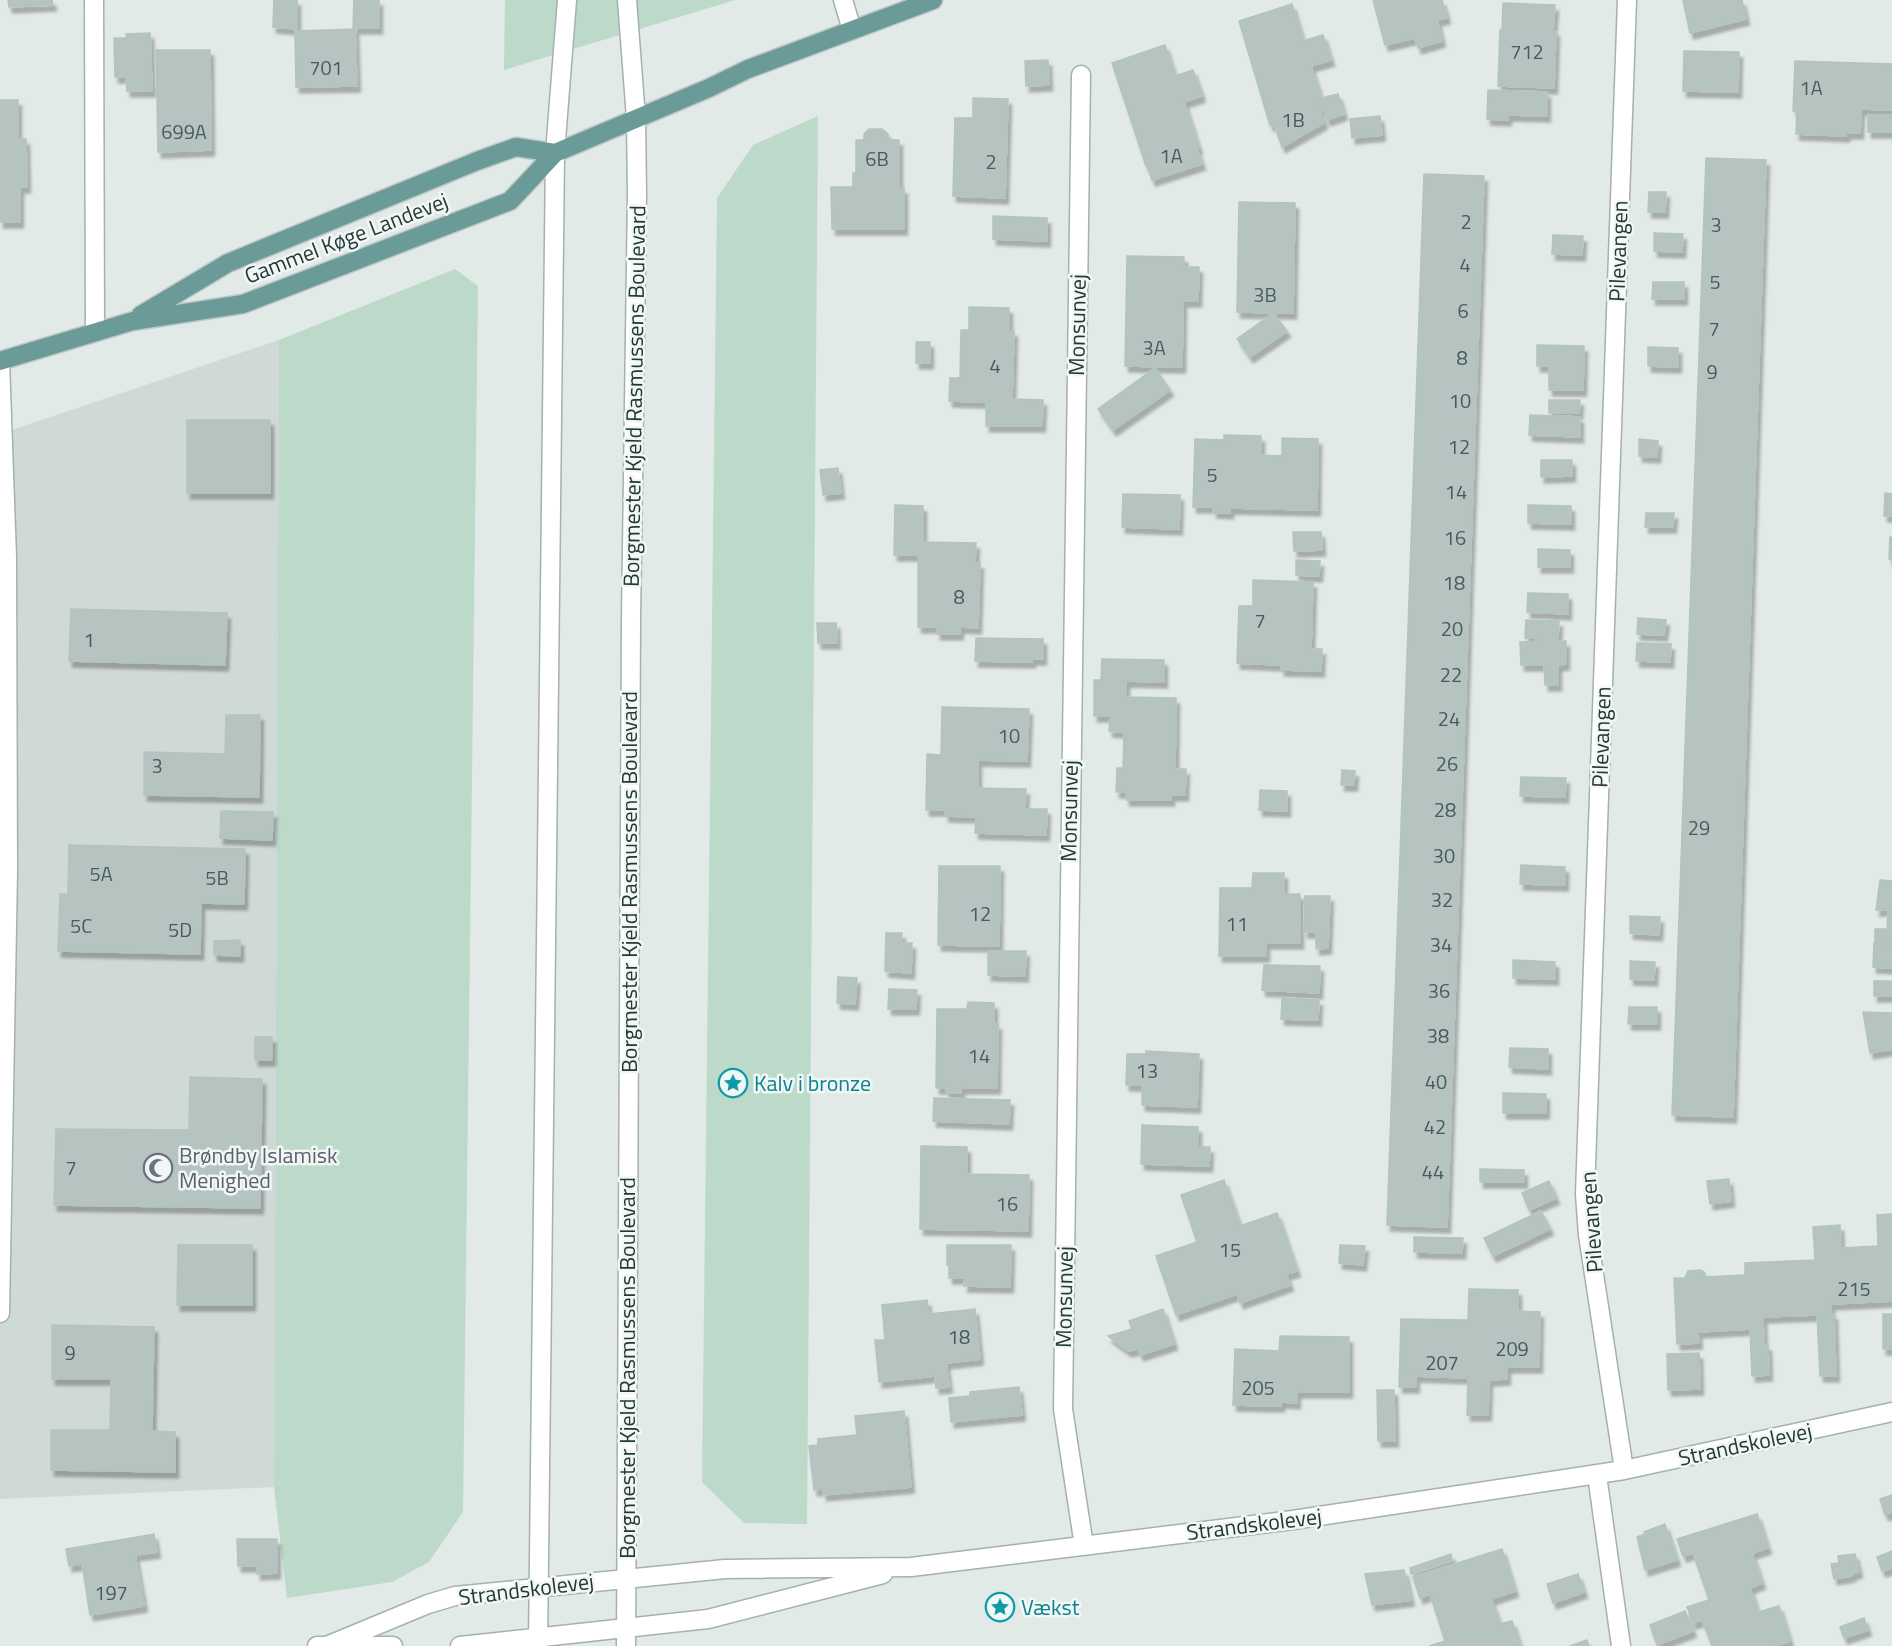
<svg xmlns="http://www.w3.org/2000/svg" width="1892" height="1646" font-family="'Titillium Web',sans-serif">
	<defs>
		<filter id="shadow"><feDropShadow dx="3.5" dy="6" stdDeviation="1.5" flood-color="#0004"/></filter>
	</defs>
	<rect width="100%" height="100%" fill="#e1eae7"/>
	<path fill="#cfd9d7" d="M 279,340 L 274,1487 L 0,1499 L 0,434 Z"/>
	<path fill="#bcd9c9" d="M 505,0 L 735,0 L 504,70 Z
		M 818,116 L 807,1524 L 744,1523 L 702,1482 L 717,198 L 753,145 Z
		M 455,269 L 478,286 L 463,1512 L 429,1562 L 392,1582 L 287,1598 L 274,1487 L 279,340 Z"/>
	<path fill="#b6c4c1" stroke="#b4c3bf" stroke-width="1.5" filter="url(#shadow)" d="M 8,0 L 52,0 L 53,5 L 9,7 Z
		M 274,0 L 297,0 L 297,29 L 273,27 Z
		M 354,0 L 379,0 L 379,28 L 353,28 Z
		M 1373,0 L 1442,0 L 1447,18 L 1437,20 L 1442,41 L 1418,48 L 1415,38 L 1385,45 Z
		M 1683,0 L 1742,0 L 1746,19 L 1690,33 Z
		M 1503,3 L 1555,5 L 1553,31 L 1556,31 L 1554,88 L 1498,86 L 1500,30 L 1502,31 Z
		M 1292,4 L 1303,41 L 1323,35 L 1331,60 L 1311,66 L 1321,98 L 1338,94 L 1344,114 L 1327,120 L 1323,109 L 1320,110 L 1324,123 L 1282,147 L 1274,124 L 1270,125 L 1239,21 Z
		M 355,29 L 357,86 L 296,87 L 295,31 Z
		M 150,33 L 152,91 L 127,91 L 126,77 L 115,77 L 114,38 L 127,38 L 126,34 Z
		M 1165,45 L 1175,76 L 1193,70 L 1202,96 L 1184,102 L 1199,148 L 1197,149 L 1202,164 L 1152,180 L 1147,165 L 1146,166 L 1112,63 Z
		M 156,50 L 210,50 L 211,150 L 158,152 Z
		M 1684,51 L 1739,52 L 1738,92 L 1683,91 Z
		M 1048,60 L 1049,85 L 1026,86 L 1025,61 Z
		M 1795,61 L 1892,64 L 1892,110 L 1861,109 L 1860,133 L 1846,133 L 1846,136 L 1796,134 L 1797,111 L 1793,111 Z
		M 1488,90 L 1547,92 L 1547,116 L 1508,115 L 1508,120 L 1487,119 Z
		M 973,98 L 1008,99 L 1005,198 L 953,196 L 955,118 L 973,118 Z
		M 0,100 L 18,100 L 18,139 L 26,139 L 27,187 L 20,187 L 20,222 L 0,222 Z
		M 1868,115 L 1892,115 L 1892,132 L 1868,132 Z
		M 1380,116 L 1382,135 L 1352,138 L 1350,119 Z
		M 869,129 L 882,129 L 888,134 L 888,140 L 899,140 L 899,188 L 904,188 L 904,229 L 832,229 L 831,187 L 853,187 L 853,173 L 856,173 L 856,140 L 864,140 L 864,134 Z
		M 1706,158 L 1766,160 L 1733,1117 L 1672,1115 Z
		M 1424,174 L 1484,176 L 1447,1227 L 1387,1225 Z
		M 1649,192 L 1666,192 L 1665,212 L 1648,212 Z
		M 1239,202 L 1295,203 L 1293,313 L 1237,312 Z
		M 993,216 L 1047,218 L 1047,241 L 993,239 Z
		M 1654,233 L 1683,234 L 1682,252 L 1654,251 Z
		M 1553,235 L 1583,236 L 1582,255 L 1552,254 Z
		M 1127,256 L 1184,257 L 1184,267 L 1199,267 L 1198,301 L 1183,301 L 1182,367 L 1125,366 Z
		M 1653,282 L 1684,282 L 1684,299 L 1652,299 Z
		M 969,307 L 1009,308 L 1009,331 L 1014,331 L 1012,399 L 1043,400 L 1042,426 L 986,426 L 986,402 L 949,401 L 950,378 L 960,378 L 961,330 L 969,330 Z
		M 1273,313 L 1287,331 L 1250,357 L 1237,339 Z
		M 916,342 L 930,342 L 930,363 L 916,363 Z
		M 1537,345 L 1584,346 L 1583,390 L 1549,390 L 1549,366 L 1537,366 Z
		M 1648,347 L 1678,348 L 1678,367 L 1648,366 Z
		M 1155,368 L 1170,390 L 1113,430 L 1098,409 Z
		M 1549,400 L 1580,400 L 1579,413 L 1549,413 Z
		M 1530,415 L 1580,417 L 1580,437 L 1529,435 Z
		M 187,420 L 270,420 L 270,493 L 187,493 Z
		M 1224,435 L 1261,436 L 1261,455 L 1282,456 L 1282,438 L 1318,439 L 1317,510 L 1230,508 L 1230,513 L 1213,512 L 1214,507 L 1193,507 L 1195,439 L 1224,440 Z
		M 1639,439 L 1658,441 L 1657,457 L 1639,456 Z
		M 1541,460 L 1572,460 L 1572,476 L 1541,477 Z
		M 838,468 L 841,493 L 823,495 L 820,470 Z
		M 1885,493 L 1892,494 L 1892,516 L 1884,516 Z
		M 1123,494 L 1180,495 L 1179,529 L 1122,527 Z
		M 895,505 L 923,506 L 923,542 L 976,543 L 975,563 L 980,563 L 978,628 L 960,627 L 960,634 L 937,634 L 937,627 L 918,627 L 918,555 L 894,555 Z
		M 1528,505 L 1571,506 L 1571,524 L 1528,523 Z
		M 1646,513 L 1674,513 L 1673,527 L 1645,527 Z
		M 1293,532 L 1321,532 L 1322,550 L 1294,551 Z
		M 1890,537 L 1892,538 L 1892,559 L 1889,559 Z
		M 1538,549 L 1570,550 L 1570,567 L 1538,567 Z
		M 1296,560 L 1320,561 L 1319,576 L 1296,575 Z
		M 1253,580 L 1313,582 L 1311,649 L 1322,649 L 1321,671 L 1281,670 L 1281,665 L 1237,663 L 1239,606 L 1253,606 Z
		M 1528,593 L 1568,594 L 1568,614 L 1527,612 Z
		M 71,609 L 227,613 L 225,665 L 69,661 Z
		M 1638,618 L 1666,620 L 1664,635 L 1637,634 Z
		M 1526,620 L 1559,621 L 1558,639 L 1525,638 Z
		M 817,623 L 836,623 L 837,643 L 818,643 Z
		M 976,638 L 1043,639 L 1043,659 L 1032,659 L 1032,662 L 975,661 Z
		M 1566,641 L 1566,664 L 1558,665 L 1558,685 L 1545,685 L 1544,665 L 1521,665 L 1520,642 Z
		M 1637,643 L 1671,644 L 1670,662 L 1636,661 Z
		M 1102,659 L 1164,660 L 1164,682 L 1126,681 L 1126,697 L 1176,698 L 1175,769 L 1186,769 L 1185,795 L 1171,795 L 1171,800 L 1126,800 L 1126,792 L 1116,792 L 1117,768 L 1123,768 L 1124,732 L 1109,731 L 1110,716 L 1094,716 L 1094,680 L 1101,680 Z
		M 942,707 L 1029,709 L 1027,761 L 978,760 L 978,788 L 1026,789 L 1025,809 L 1047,809 L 1046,835 L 975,833 L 976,817 L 945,816 L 946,810 L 926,810 L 927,754 L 941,755 Z
		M 226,715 L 260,715 L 259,797 L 144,795 L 144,752 L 225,754 Z
		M 1342,770 L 1355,771 L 1354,785 L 1341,785 Z
		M 1521,777 L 1566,778 L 1565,797 L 1520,796 Z
		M 1260,790 L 1287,791 L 1287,811 L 1259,810 Z
		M 221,811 L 273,812 L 272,840 L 220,838 Z
		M 69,845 L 245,849 L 244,904 L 201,903 L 200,954 L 58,951 L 60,894 L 68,894 Z
		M 1521,865 L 1565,867 L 1565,885 L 1520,884 Z
		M 939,866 L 1000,866 L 999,946 L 938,945 Z
		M 1253,873 L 1284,873 L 1284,894 L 1300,894 L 1300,943 L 1266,943 L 1266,956 L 1219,956 L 1220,888 L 1252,888 Z
		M 1880,880 L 1892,881 L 1892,942 L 1875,942 L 1875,929 L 1887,929 L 1888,910 L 1876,910 Z
		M 1305,896 L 1330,896 L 1328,948 L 1316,949 L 1316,932 L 1304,932 Z
		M 1630,916 L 1660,917 L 1659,935 L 1630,933 Z
		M 886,933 L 902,933 L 901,943 L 912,943 L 911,973 L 885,971 Z
		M 240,940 L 240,956 L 214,955 L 214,941 Z
		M 1874,943 L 1892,944 L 1892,968 L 1873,967 Z
		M 988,951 L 1026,951 L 1025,976 L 988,975 Z
		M 1513,960 L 1555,962 L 1555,979 L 1513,978 Z
		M 1630,961 L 1655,962 L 1654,980 L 1630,979 Z
		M 1264,965 L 1320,966 L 1319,993 L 1262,990 Z
		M 838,977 L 857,978 L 855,1004 L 837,1003 Z
		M 1874,981 L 1892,981 L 1892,996 L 1874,996 Z
		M 889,989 L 917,990 L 916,1009 L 888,1009 Z
		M 1282,998 L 1319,1000 L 1318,1020 L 1281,1019 Z
		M 968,1002 L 994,1003 L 994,1024 L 998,1024 L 997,1088 L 961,1088 L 961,1093 L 946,1093 L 946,1088 L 936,1088 L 937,1009 L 967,1009 Z
		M 1629,1007 L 1657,1007 L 1657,1024 L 1628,1024 Z
		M 1863,1012 L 1892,1013 L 1892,1049 L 1870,1053 Z
		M 255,1037 L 272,1037 L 272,1060 L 255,1060 Z
		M 1510,1048 L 1548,1049 L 1548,1069 L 1509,1067 Z
		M 1146,1051 L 1199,1054 L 1197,1107 L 1142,1105 L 1142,1085 L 1126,1085 L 1127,1054 L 1146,1054 Z
		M 190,1077 L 262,1079 L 260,1208 L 54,1205 L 56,1129 L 189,1130 Z
		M 1503,1093 L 1546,1094 L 1546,1113 L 1503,1113 Z
		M 934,1098 L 1010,1100 L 1009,1124 L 933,1121 Z
		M 1142,1125 L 1198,1127 L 1198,1147 L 1210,1147 L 1209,1166 L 1141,1164 Z
		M 921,1146 L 967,1147 L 967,1174 L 1029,1175 L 1028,1231 L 920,1229 Z
		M 1480,1169 L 1524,1170 L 1524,1182 L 1480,1182 Z
		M 1729,1179 L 1731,1201 L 1710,1204 L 1707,1181 Z
		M 1224,1180 L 1240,1226 L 1277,1213 L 1297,1271 L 1286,1274 L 1290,1285 L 1240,1303 L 1237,1294 L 1176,1315 L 1156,1256 L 1197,1242 L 1181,1195 Z
		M 1549,1181 L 1556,1198 L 1529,1210 L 1522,1193 Z
		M 1541,1211 L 1550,1229 L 1493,1256 L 1484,1238 Z
		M 1892,1214 L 1892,1301 L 1831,1304 L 1831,1314 L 1834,1314 L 1836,1376 L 1820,1376 L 1817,1315 L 1763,1317 L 1764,1346 L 1768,1345 L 1769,1375 L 1752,1376 L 1750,1329 L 1698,1332 L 1699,1343 L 1677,1344 L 1674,1278 L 1685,1278 L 1688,1271 L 1701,1270 L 1705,1273 L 1705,1277 L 1745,1275 L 1745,1263 L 1815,1260 L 1813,1227 L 1840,1225 L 1841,1248 L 1878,1246 L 1877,1215 Z
		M 1414,1237 L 1463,1238 L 1462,1253 L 1414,1252 Z
		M 178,1245 L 252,1245 L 252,1305 L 177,1305 Z
		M 947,1245 L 1011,1245 L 1010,1287 L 964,1286 L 965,1278 L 949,1278 L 949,1265 L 947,1265 Z
		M 1340,1245 L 1365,1246 L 1363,1265 L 1339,1263 Z
		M 1469,1289 L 1518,1290 L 1518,1311 L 1540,1312 L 1539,1367 L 1507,1367 L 1507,1379 L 1489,1380 L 1488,1415 L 1467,1415 L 1468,1378 L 1416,1376 L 1416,1387 L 1399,1387 L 1401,1319 L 1468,1320 Z
		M 927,1300 L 929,1314 L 975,1309 L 980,1359 L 946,1363 L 949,1387 L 936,1388 L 935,1376 L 879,1382 L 875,1340 L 885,1340 L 882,1305 Z
		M 1163,1309 L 1174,1344 L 1140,1355 L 1138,1349 L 1128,1351 L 1108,1336 L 1132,1329 L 1129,1321 Z
		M 1883,1314 L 1892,1314 L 1892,1349 L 1883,1349 Z
		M 52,1325 L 154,1327 L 152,1431 L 175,1432 L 175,1472 L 51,1470 L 51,1430 L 110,1430 L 111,1379 L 52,1379 Z
		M 1280,1336 L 1349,1337 L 1349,1392 L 1297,1392 L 1297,1403 L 1281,1402 L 1281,1406 L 1233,1405 L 1235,1349 L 1279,1351 Z
		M 1699,1353 L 1700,1389 L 1668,1390 L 1667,1354 Z
		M 1019,1387 L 1022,1415 L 951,1422 L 949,1398 L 970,1396 L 970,1392 Z
		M 1377,1390 L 1394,1390 L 1395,1441 L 1378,1441 Z
		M 904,1411 L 911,1487 L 823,1495 L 823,1489 L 814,1490 L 809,1446 L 818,1445 L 818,1439 L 857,1435 L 855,1416 Z
		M 1892,1495 L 1892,1512 L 1885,1515 L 1880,1499 Z
		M 1757,1514 L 1768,1548 L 1752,1553 L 1762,1583 L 1750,1588 L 1758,1612 L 1779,1606 L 1790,1641 L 1776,1646 L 1712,1646 L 1702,1620 L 1693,1623 L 1687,1607 L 1709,1600 L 1693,1553 L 1683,1556 L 1677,1539 Z
		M 1665,1524 L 1677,1560 L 1645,1570 L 1637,1537 L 1645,1534 L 1644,1532 Z
		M 154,1534 L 157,1552 L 135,1555 L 144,1606 L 90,1615 L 82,1564 L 69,1566 L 66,1549 Z
		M 237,1539 L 277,1539 L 277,1573 L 257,1574 L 257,1566 L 238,1566 Z
		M 1502,1549 L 1515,1591 L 1491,1599 L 1500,1624 L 1512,1621 L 1520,1646 L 1429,1646 L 1445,1641 L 1430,1594 L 1420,1598 L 1413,1577 Z
		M 1892,1551 L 1892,1568 L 1882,1571 L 1877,1557 Z
		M 1451,1554 L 1452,1560 L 1411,1574 L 1410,1568 Z
		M 1855,1554 L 1859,1572 L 1851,1574 L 1852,1576 L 1834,1579 L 1831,1564 L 1839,1563 L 1838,1556 Z
		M 1404,1570 L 1411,1600 L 1372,1605 L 1365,1574 Z
		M 1578,1574 L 1584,1592 L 1553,1603 L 1547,1584 Z
		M 1685,1611 L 1693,1631 L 1657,1645 L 1650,1625 Z
		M 1864,1618 L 1868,1630 L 1844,1638 L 1840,1627 Z
		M 1587,1640 L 1589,1646 L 1570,1646 Z"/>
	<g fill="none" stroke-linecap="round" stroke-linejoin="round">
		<g stroke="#a4b1af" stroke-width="21">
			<path id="minor" d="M 94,0 L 95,331
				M 843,0 L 852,30
				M 1081,75 L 1063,1409 L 1084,1546
				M 0,1313 L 8,871 L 7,557 L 0,361
				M 1624,1470 L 1588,1235 L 1585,1194 L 1627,0
				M 1597,1475 L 1621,1646
				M 329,1645 L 428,1604 L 455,1596 L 725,1569 L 911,1567 L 1293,1520 L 1624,1470 L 1892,1412
				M 317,1646 L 393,1646
				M 460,1646 L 708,1619 L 883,1574
				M 538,1646 L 555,153 L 567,0
				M 626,1646 L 631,619 L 637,194 L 636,118 L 627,0"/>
		</g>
		<g stroke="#c1c7c7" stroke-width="21">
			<path id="major" d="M 141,315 L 228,263 L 477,161 L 516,147 L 555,153
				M 0,361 L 133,321 L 243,304 L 510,201 L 555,153 L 709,88 L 748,69 L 933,0"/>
		</g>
		<use href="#minor" stroke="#fff" stroke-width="18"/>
		<use href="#major" stroke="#6a9b98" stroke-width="18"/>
	</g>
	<defs>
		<g id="sight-ring" transform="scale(1.5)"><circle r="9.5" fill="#f1f7f5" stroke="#0f9aa8" stroke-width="1.5"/><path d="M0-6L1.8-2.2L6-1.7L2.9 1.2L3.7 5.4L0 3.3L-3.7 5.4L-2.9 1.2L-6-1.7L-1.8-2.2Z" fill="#0f9aa8"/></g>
		<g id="mosque-ring" transform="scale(1.5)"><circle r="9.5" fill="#f1f7f5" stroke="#6b7280" stroke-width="1.5"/><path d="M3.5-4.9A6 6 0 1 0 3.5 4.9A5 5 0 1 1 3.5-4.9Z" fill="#6b7280"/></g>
	</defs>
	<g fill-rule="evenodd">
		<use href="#sight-ring" x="733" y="1083"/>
		<use href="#mosque-ring" x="158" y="1168"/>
		<use href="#sight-ring" x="1000" y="1607"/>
	</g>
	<g text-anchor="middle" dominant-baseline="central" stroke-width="5" stroke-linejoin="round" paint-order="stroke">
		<g font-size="20" fill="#485b5a">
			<text x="1527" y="51">712</text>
			<text x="326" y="67">701</text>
			<text x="1811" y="87">1A</text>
			<text x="1293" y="119">1B</text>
			<text x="184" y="131">699A</text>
			<text x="1171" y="155">1A</text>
			<text x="877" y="158">6B</text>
			<text x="991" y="161">2</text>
			<text x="1466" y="221">2</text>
			<text x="1716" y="224">3</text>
			<text x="1465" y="264">4</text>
			<text x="1715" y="281">5</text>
			<text x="1265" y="294">3B</text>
			<text x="1463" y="310">6</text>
			<text x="1714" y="328">7</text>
			<text x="1154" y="347">3A</text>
			<text x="1462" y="357">8</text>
			<text x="995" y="365">4</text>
			<text x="1712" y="371">9</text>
			<text x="1460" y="400">10</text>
			<text x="1459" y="446">12</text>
			<text x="1212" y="474">5</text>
			<text x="1456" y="491">14</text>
			<text x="1455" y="537">16</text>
			<text x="1454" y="582">18</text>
			<text x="959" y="596">8</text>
			<text x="1260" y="620">7</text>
			<text x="1452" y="628">20</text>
			<text x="89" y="639">1</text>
			<text x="1451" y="674">22</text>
			<text x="1449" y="718">24</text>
			<text x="1009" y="735">10</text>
			<text x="1447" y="763">26</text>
			<text x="157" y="765">3</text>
			<text x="1445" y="809">28</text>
			<text x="1699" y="827">29</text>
			<text x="1444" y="855">30</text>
			<text x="101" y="873">5A</text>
			<text x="217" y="877">5B</text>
			<text x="1442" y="899">32</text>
			<text x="980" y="913">12</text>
			<text x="1237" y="923">11</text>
			<text x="81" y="925">5C</text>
			<text x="180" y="929">5D</text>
			<text x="1441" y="944">34</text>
			<text x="1439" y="990">36</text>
			<text x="1438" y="1035">38</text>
			<text x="979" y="1055">14</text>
			<text x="1147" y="1070">13</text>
			<text x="1436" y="1081">40</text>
			<text x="1435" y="1126">42</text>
			<text x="71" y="1167">7</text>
			<text x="1433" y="1171">44</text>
			<text x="1007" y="1203">16</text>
			<text x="1230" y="1249">15</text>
			<text x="1854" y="1288">215</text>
			<text x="959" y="1336">18</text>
			<text x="1512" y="1348">209</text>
			<text x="70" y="1352">9</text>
			<text x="1442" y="1362">207</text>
			<text x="1258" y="1387">205</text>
			<text x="111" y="1592">197</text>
		</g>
		<g font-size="22" fill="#233837" stroke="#f1f7f5">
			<text transform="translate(346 238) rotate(-21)">Gammel Køge Landevej</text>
			<text transform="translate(1618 251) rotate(-88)">Pilevangen</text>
			<text transform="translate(1077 325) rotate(-89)">Monsunvej</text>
			<text transform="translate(634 396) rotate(-89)">Borgmester Kjeld Rasmussens Boulevard</text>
			<text transform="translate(1601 737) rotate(-88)">Pilevangen</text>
			<text transform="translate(1069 811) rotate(-89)">Monsunvej</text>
			<text transform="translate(629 882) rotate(-90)">Borgmester Kjeld Rasmussens Boulevard</text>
			<text transform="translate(1591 1222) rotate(-94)">Pilevangen</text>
			<text transform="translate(1064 1297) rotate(-89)">Monsunvej</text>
			<text transform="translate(627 1368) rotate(-90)">Borgmester Kjeld Rasmussens Boulevard</text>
			<text transform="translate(1745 1444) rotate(-12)">Strandskolevej</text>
			<text transform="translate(1254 1524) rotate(-7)">Strandskolevej</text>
			<text transform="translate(526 1589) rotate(-7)">Strandskolevej</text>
		</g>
		<g font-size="22" fill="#0d838f" stroke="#f1f7f5" text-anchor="start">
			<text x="754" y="1083">Kalv i bronze</text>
			<text x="1021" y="1607">Vækst</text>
		</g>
		<g font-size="22" fill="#5b616d" stroke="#f1f7f5" text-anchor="start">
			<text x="179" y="1155">Brøndby Islamisk<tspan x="179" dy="25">Menighed</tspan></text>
		</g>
	</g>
</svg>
